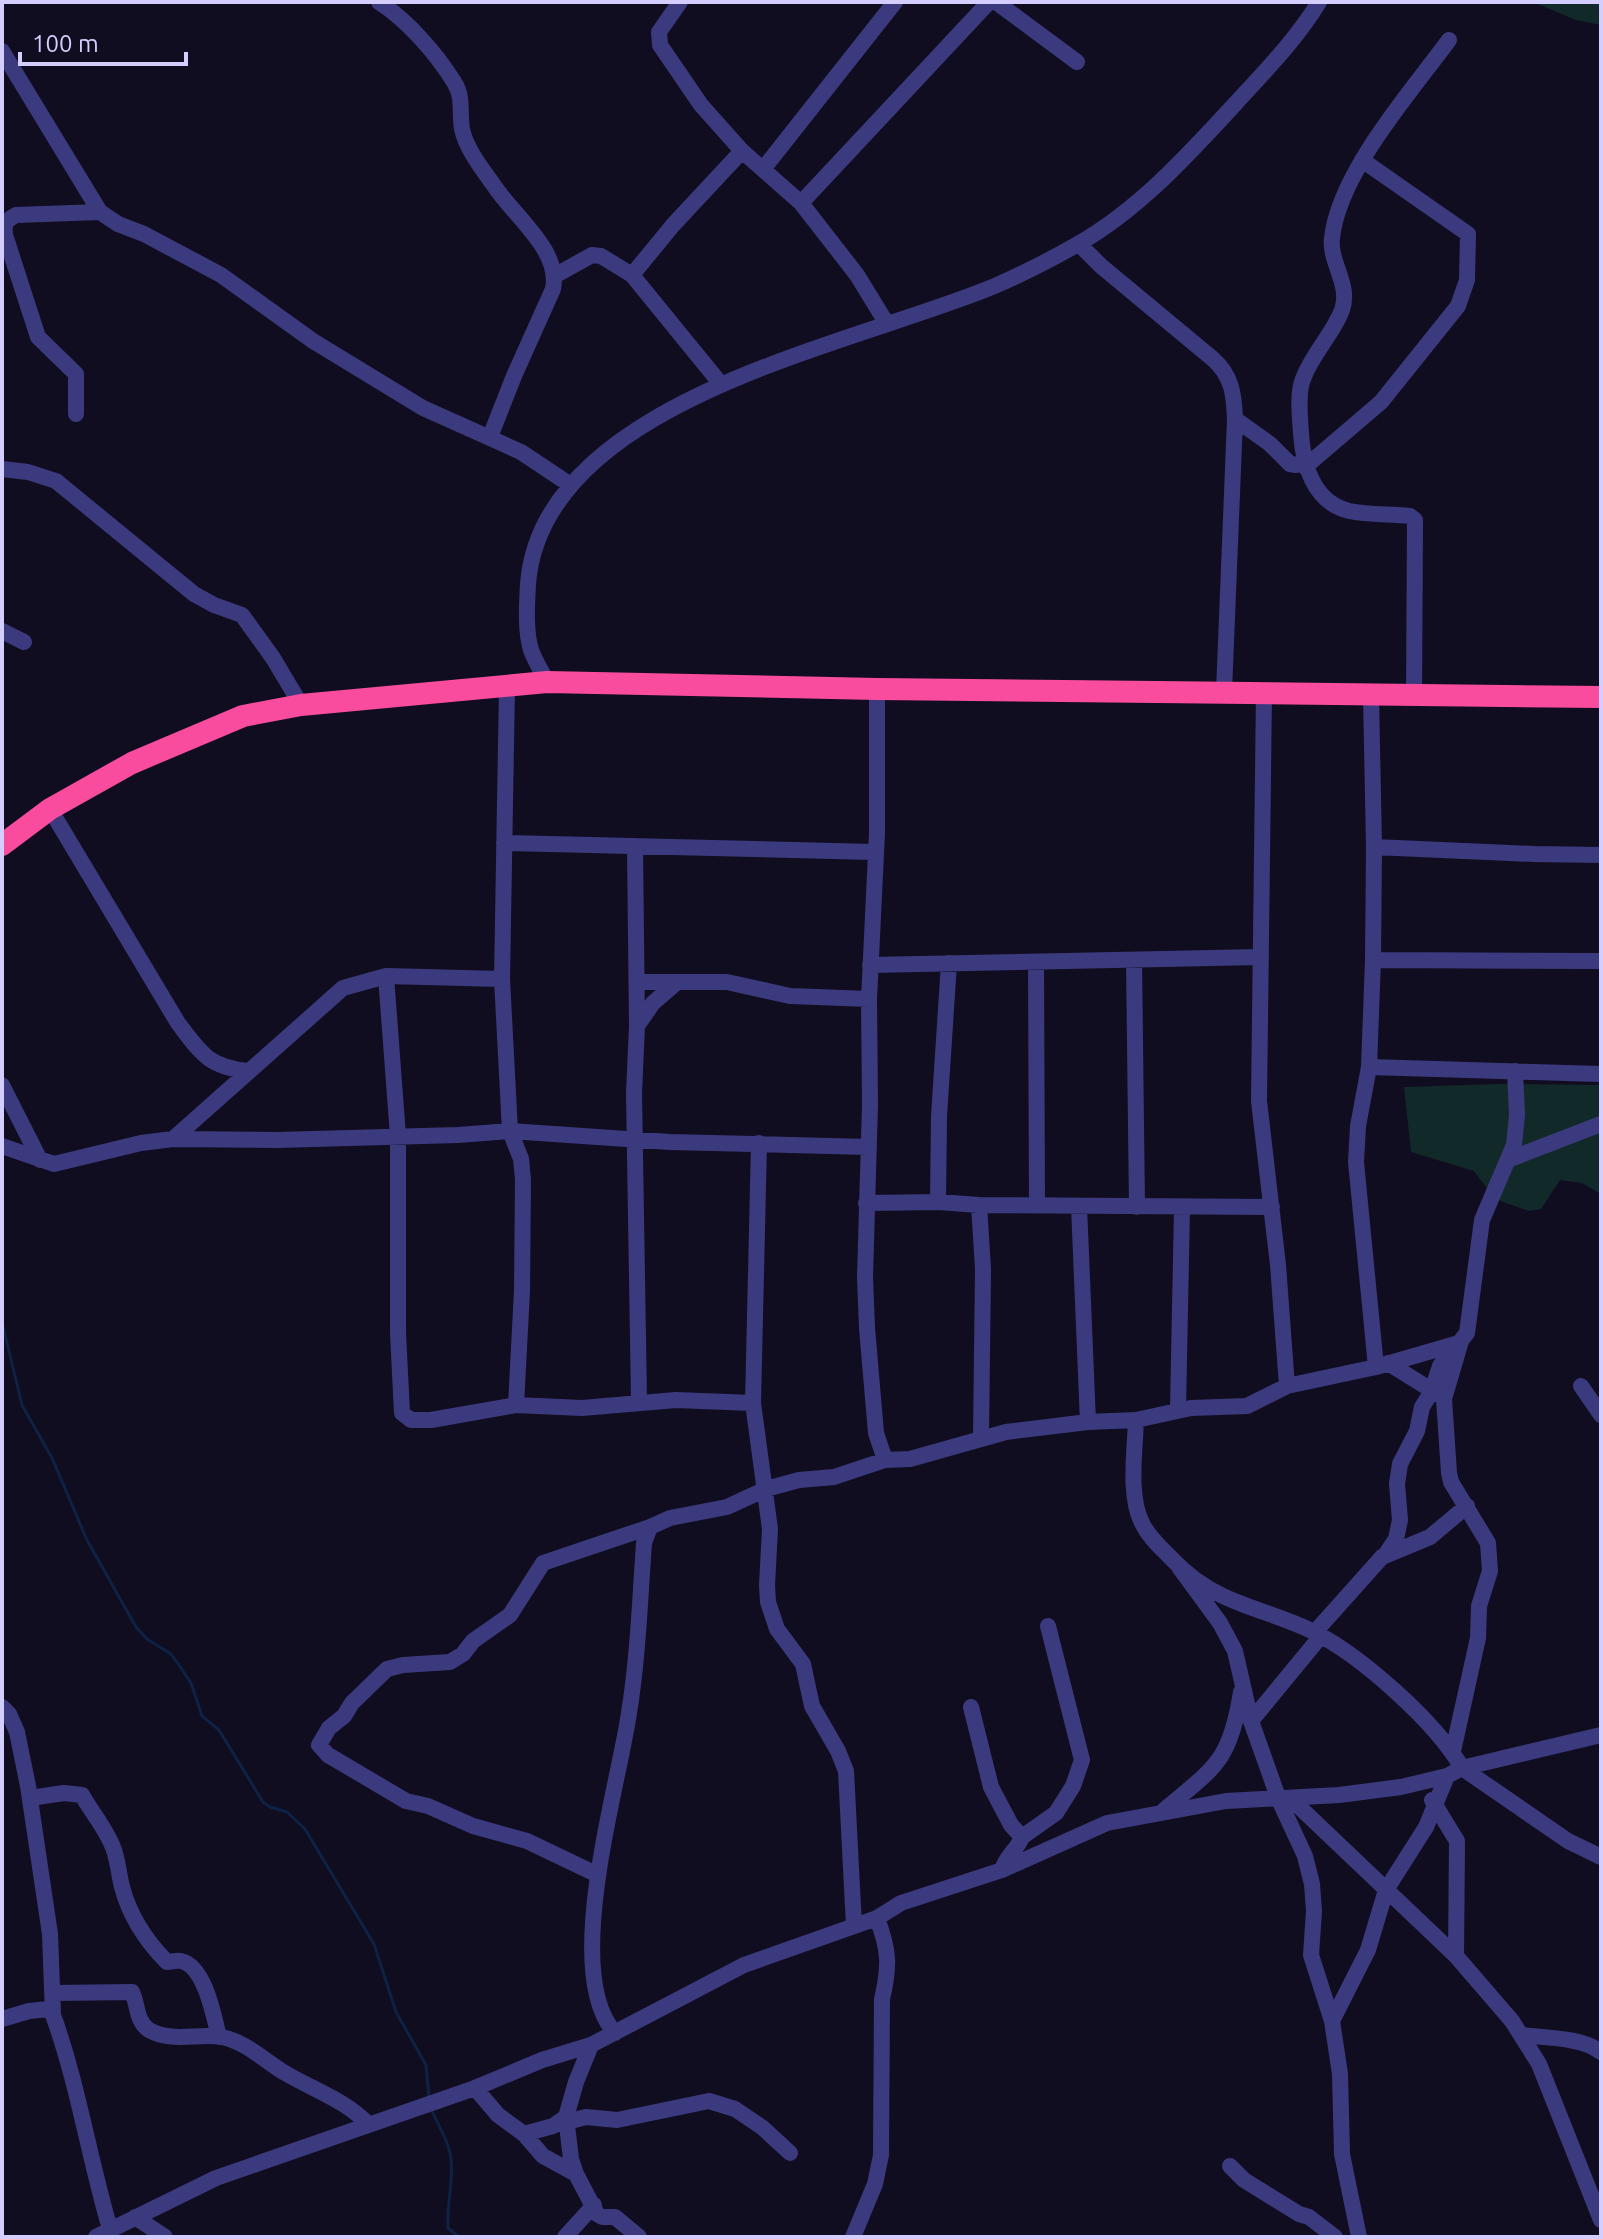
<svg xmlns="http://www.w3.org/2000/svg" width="1603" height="2239" font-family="Ubuntu,sans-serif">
	<rect width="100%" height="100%" fill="#110d20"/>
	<path fill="#112a29" d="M 1533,2 L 1601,2 L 1601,25 L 1576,20 Z
		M 1497,1084 L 1601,1085 L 1601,1194 L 1582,1183 L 1560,1180 L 1541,1209 L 1529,1211 L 1495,1199 L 1474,1171 L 1411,1152 L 1404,1087 Z"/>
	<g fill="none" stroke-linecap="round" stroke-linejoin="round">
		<path stroke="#0d2244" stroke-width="3" d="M 2,1322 L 22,1405 L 52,1458 L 87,1540 L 136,1627 L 147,1639 L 171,1654 L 181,1668 L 191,1683 L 202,1716 L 219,1730 L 263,1802 L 270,1807 L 287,1812 L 305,1829 L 374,1944 L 396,2012 L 426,2065 L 429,2098
			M 432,2111 C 437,2122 444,2134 448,2146 C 457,2171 446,2201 448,2228 L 459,2237"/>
		<path stroke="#3c3a7e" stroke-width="16" d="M 379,2 C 407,20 436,53 454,82 C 464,97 459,112 462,129 C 466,149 483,170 495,187 C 515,217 561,251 553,289 L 514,376 L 490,437
			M 680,2 L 659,32 L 660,45 L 701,105 L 742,151 L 801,203 L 857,275 L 887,324
			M 996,2 L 1077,62
			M 2,51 L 100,212 L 118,224 L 144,234 L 221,275 L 313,341 L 423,408 L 521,452 L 569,484
			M 764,168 L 895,2
			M 801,203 L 989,2
			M 1079,244 L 1101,266 L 1213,359 C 1232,376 1234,394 1235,419 L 1224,692
			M 556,275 L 592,255 L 601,256 L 632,275 L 720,383
			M 632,275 L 673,225 L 742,151
			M 76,414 L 76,374 L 38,337 L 5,235 C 4,224 5,221 16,215 L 100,212
			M 1235,419 L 1270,444 L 1290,464 L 1296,465 L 1303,462
			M 1305,467 L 1381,402 L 1458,306 L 1467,280 L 1468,234 L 1362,160
			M 2,469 L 28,472 L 56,481 L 194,594 L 214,605 L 242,615 L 273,658 L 301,705
			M 2,631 L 24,642
			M 547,682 C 542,672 535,661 531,650 C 525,630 527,604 528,584 C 542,399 859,344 997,285 C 1024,273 1052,259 1078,244 C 1139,209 1187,156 1235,104 C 1265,71 1296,40 1319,2
			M 877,689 L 877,833 L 869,999 L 870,1104 L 865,1277 L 867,1328 L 876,1433 L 885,1460
			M 1264,692 L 1259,1101 L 1278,1265 L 1287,1386
			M 1371,695 L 1374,847 L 1373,960 L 1369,1067 L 1358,1126 L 1356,1162 L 1376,1367
			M 1414,696 L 1415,520 L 1410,516 C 1390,514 1368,515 1349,511 C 1313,502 1303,464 1301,433 C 1300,418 1297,393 1303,379 C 1312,354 1333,334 1342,310 C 1351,285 1329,262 1332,238 C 1339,173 1410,93 1449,40
			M 50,809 L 178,1023 C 201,1053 208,1067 248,1071
			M 504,843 L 875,852
			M 635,846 L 637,1026 L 634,1093 L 639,1401
			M 1374,847 L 1534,854 L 1601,855
			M 1134,960 L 1137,1207
			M 1373,960 L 1601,961
			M 1036,962 L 1037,1204
			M 870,965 L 1261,957
			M 386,976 L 398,1136 L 398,1333 L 402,1413 L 411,1420 L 431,1420 L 516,1405 L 582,1408 L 676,1400 L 753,1403
			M 502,979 L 510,1131 L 521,1159 L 523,1179 L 522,1291 L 516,1405
			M 637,982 L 727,982 L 790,996 L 869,999
			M 637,1026 L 653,1003 L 675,984
			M 1369,1067 L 1601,1074
			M 2,1085 L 40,1160
			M 173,1139 L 343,988 L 386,976 L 502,979 L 507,687
			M 759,1143 L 753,1403 L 770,1529 L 767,1585 L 768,1602 L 777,1629 L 803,1664 L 812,1706 L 838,1751 L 846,1771 L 854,1926
			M 2,1146 L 54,1164 L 141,1143 L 173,1139 L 277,1140 L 458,1135 L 510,1131 L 670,1142 L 869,1147
			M 1510,1159 L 1601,1124
			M 938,1202 L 939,1116 L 949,963
			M 866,1203 L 938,1202 L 979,1205 L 1272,1207
			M 979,1205 L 983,1269 L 981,1437
			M 1079,1206 L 1088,1422
			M 1388,1363 L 1441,1396
			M 1581,1386 L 1601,1415
			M 1178,1410 L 1182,1208
			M 1136,1420 C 1135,1450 1128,1496 1142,1523 C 1148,1536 1159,1546 1169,1556 C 1184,1572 1203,1587 1223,1596 C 1252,1610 1285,1617 1314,1632 C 1361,1656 1436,1722 1462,1768 L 1568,1841 L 1601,1857
			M 1386,1554 L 1396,1539 L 1400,1520 L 1397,1484 L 1400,1464 L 1417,1431 L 1422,1407 L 1432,1391 L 1440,1366 L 1455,1345
			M 1179,1567 L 1220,1623 L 1235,1651 L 1251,1721 L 1279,1800 L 1305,1856 L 1312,1884 L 1314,1911 L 1311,1955 L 1332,2021 L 1340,2074 L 1342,2154 L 1359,2237
			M 1315,1632 L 1382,1557 L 1430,1537 L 1467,1506
			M 2,1707 L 9,1714 L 17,1732 L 28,1786 L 50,1934 L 53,2015
			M 971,1707 L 991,1787 L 1011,1825 L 1022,1837 C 1017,1850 1006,1856 1002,1870
			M 1251,1721 L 1321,1636
			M 1453,1751 L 1478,1638 L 1479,1606 L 1490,1571 L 1488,1543 L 1451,1482 L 1449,1473 L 1444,1399 L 1461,1341
			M 30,1798 L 64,1793 L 82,1795 C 92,1813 107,1830 114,1850 C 118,1862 119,1875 122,1887 C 130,1917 145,1940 167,1962 C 172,1962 176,1960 181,1961 C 205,1966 214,2017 219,2037
			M 1291,1799 L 1456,1956 L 1512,2021 L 1539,2064 L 1601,2220
			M 1432,1800 L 1457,1841 L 1456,1956
			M 1163,1811 C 1215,1767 1230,1762 1241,1692
			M 1022,1837 L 1056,1813 L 1073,1786 L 1082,1760 L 1048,1626
			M 598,1875 L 527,1841 L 473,1826 L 428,1806 L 406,1801 L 328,1755 L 319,1745 L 329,1728 L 344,1716 L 352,1703 L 387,1669 L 403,1665 L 450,1662 L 463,1654 L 473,1641 L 510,1615 L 543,1563 L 650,1527
			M 53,1993 L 132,1992 C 138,2004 136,2022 149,2030 C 172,2043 198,2033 222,2037 C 246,2042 265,2061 285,2073 C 314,2090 345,2100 368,2124
			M 2,2019 L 29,2011 L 49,2009 L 53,2015 C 78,2084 89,2158 110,2229
			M 1332,2021 L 1368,1950 L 1386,1890 L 1426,1827 L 1447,1776
			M 615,2033 C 561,1973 618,1789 629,1713 C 638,1657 640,1600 644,1543 L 650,1527 L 670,1518 L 727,1507 L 766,1489 L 799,1480 L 834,1477 L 885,1460 L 910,1459 L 1006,1432 L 1088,1422 L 1136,1420 L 1191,1408 L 1247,1406 L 1287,1386 L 1376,1367 L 1459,1343 L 1467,1333 L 1482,1220 L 1514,1145 L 1517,1115 L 1515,1071
			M 1522,2035 C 1546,2038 1581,2037 1601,2052
			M 475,2088 L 498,2115 L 524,2134 L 543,2156 L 576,2174
			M 566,2117 L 571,2159 L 576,2174 L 597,2214 L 602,2217 L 615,2217 L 639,2237
			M 567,2122 L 586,2117 L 617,2120 L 709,2101 L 735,2109 L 763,2128 L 790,2153
			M 524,2134 L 553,2126 L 566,2117 L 576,2082 L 591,2045
			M 1230,2166 L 1244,2180 L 1299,2214 L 1309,2217 L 1335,2237
			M 135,2217 L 165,2237
			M 96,2237 L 216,2178 L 475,2088 L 542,2060 L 591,2045 L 744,1965 L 877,1918 L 901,1903 L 1002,1870 L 1107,1823 L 1226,1801 L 1339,1795 L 1401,1787 L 1447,1776 L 1462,1768 L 1601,1735
			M 565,2237 L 594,2205
			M 853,2237 L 875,2184 L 881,2155 L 882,1999 C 890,1965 889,1950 877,1918"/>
		<path stroke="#fa4c9f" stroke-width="22" d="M 2,845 L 50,809 L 132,763 L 243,716 L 301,705 L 547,682 L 877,689 L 1601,697"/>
	</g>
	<rect width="1603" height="2239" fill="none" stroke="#d3cefe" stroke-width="8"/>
	<path d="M20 52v12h166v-12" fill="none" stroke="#d3cefe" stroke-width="4"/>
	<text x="32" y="52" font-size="24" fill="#d3cefe" stroke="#110d20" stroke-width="6" paint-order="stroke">100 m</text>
</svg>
